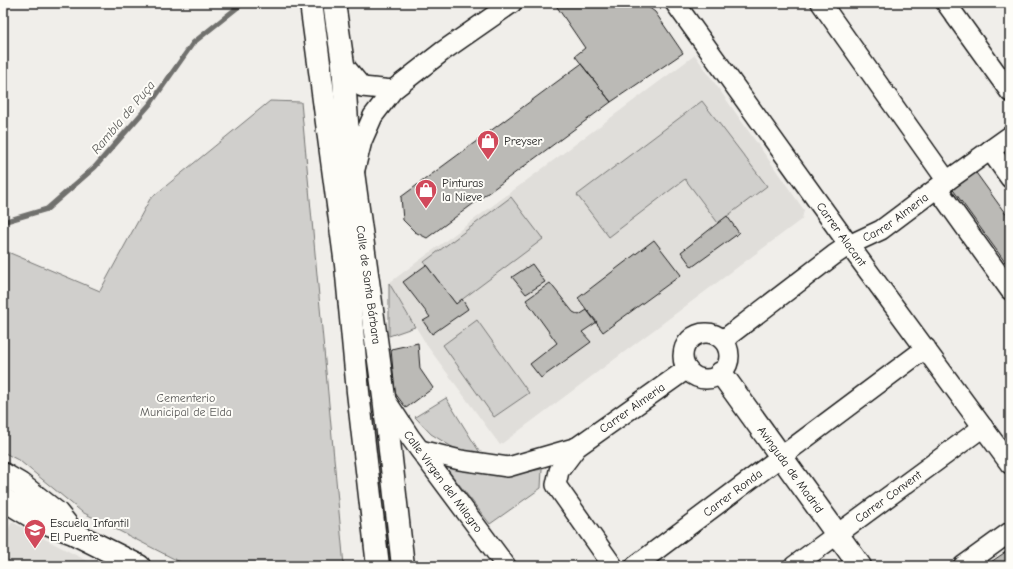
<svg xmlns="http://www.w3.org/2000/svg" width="1013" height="569" font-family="'Comic Neue',sans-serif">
	<rect width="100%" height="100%" fill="#f0eeea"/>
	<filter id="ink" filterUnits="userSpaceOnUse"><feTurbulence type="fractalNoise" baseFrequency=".025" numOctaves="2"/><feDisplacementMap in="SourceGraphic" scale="8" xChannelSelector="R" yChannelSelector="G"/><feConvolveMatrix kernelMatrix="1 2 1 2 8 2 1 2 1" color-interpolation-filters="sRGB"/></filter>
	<g filter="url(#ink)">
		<path fill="#e0deda" d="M 695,55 L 804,210 L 802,219 L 500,445 L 428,347 L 389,283 Z
			M 12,522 L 97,566 L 13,566 L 3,560 L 3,540 Z"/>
		<path fill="#d0cfcc" stroke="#767674" d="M 270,101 L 301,102 L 344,566 L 188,566 L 82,512 L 20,461 L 3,452 L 3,250 L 100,291 L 150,199 Z
			M 702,101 L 767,186 L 718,223 L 685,179 L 609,237 L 577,195 Z
			M 511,197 L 543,239 L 456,304 L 424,262 Z
			M 389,283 L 415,327 L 389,336 Z
			M 477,320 L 529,393 L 494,417 L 443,345 Z
			M 446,398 L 482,456 L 457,450 L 431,434 L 415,417 Z
			M 444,465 L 507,476 L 542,469 L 541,488 L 490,524 Z"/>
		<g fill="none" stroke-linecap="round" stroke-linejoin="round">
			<path stroke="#706f6d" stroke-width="5" d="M 3,222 L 47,209 L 95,167 L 151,103 L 193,43 L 243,3"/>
		</g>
		<path fill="#bbbab6" stroke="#1c1c1c" d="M 557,3 L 643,3 L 655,12 L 683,53 L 611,102 L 575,56 L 585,48 L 555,4 Z
			M 581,64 L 611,102 L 427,238 L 415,232 L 403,220 L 401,197 Z
			M 974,170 L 1010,220 L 1010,269 L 951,187 Z
			M 727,216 L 739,233 L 692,267 L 681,252 Z
			M 654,240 L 681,275 L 603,332 L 578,298 Z
			M 532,264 L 545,282 L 526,294 L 512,277 Z
			M 426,265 L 456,304 L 462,299 L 468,309 L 432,334 L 423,321 L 430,317 L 403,282 Z
			M 550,283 L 573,312 L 579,315 L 587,310 L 597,322 L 582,332 L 591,342 L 541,378 L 530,364 L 557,343 L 526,300 Z
			M 418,343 L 420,369 L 433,388 L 406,408 L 395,393 L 391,349 Z
			M 1010,549 L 1010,566 L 985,566 Z"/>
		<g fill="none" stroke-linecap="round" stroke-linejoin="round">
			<g stroke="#1c1c1c" stroke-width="22">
				<g id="street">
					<path id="s1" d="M 675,3 L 849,245 L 1010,464"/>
					<path d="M 821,3 L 947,181"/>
					<path d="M 946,3 L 1010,92"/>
					<path d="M 343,64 L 362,87 L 393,90"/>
					<path d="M 990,150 L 1010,178"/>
					<path d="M 354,173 L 362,141 L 373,116 L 393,90 L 443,51 L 512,3"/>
					<path d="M 937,188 L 1010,290"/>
					<circle cx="706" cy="356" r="23"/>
					<path id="s2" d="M 723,340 L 834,255 L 849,245 L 881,230 L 937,188 L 1010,136"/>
					<path id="s3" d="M 385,399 L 410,437 L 506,566"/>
					<path d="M 420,450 L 460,460 L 508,467 L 577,447"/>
					<path id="s4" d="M 613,566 L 556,485 L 559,471 L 577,447 L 687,369"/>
					<path id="s5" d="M 635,566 L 926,348"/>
					<path id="s6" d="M 794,566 L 983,427"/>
					<path d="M 963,566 L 1010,532"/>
				</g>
			</g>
			<g stroke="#1c1c1c" stroke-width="25">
				<g id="secondary">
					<path d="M 311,3 L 346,265 L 358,392 L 378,566"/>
					<path id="s7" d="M 334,3 L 343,64 L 348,136 L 384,397 L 403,566"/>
					<path id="s8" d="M 721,373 L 860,566"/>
					<path d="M 3,474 L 20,484 L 57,513 L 71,530"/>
					<path d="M 3,499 L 36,519 L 73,533 L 139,566"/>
				</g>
			</g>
			<use href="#street" stroke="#fdfcf7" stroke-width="19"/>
			<use href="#secondary" stroke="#fdfcf7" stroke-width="22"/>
		</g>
	</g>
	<defs>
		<g id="shop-pin" transform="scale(1.15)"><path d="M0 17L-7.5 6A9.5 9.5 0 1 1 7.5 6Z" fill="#d1495b" stroke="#fdfcf7"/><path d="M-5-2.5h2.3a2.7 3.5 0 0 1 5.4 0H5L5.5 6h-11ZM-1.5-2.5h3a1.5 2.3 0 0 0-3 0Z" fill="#fff"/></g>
		<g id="school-pin" transform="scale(1.15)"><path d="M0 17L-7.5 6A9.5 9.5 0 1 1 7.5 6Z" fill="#d1495b" stroke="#fdfcf7"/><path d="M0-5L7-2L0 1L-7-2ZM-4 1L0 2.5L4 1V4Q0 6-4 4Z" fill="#fff"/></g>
	</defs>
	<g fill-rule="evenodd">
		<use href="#shop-pin" x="488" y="141"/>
		<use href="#shop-pin" x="426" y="190"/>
		<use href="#school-pin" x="35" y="530"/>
	</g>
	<g text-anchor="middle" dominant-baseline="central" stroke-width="4" stroke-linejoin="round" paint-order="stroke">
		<g font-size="12" fill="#1c1c1c" stroke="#fdfcf7" text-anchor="start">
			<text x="504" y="141">Preyser</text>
			<text x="442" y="183">Pinturas<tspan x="442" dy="14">la Nieve</tspan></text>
			<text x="50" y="523">Escuela Infantil<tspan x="50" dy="14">El Puente</tspan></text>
		</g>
		<g font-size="12" fill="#1c1c1c" stroke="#fdfcf7">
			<text stroke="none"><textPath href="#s2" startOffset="212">Carrer Almeria</textPath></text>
			<text stroke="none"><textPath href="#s1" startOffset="285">Carrer Alacant</textPath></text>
			<text stroke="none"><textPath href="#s7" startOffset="284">Calle de Santa Bárbara</textPath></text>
			<text stroke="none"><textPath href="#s4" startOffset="211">Carrer Almeria</textPath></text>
			<text stroke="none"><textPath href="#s8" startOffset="119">Avinguda de Madrid</textPath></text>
			<text stroke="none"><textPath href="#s3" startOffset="101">Calle Virgen del Milagro</textPath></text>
			<text stroke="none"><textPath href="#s5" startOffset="122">Carrer Ronda</textPath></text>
			<text stroke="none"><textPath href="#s6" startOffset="117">Carrer Convent</textPath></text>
		</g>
		<g font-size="12" fill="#5b5b5a" stroke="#fdfcf7">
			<text x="186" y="398">Cementerio<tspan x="186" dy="14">Municipal de Elda</tspan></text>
		</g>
		<g font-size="13" font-style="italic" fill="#5b5b59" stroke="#fdfcf7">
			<text transform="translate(123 117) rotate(-50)">Rambla de Puça</text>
		</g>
	</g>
	<rect width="1013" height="569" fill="none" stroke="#fdfcf7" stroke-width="16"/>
	<rect x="8" y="8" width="997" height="553" fill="none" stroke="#1c1c1c" stroke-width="1.5" filter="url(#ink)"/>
</svg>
